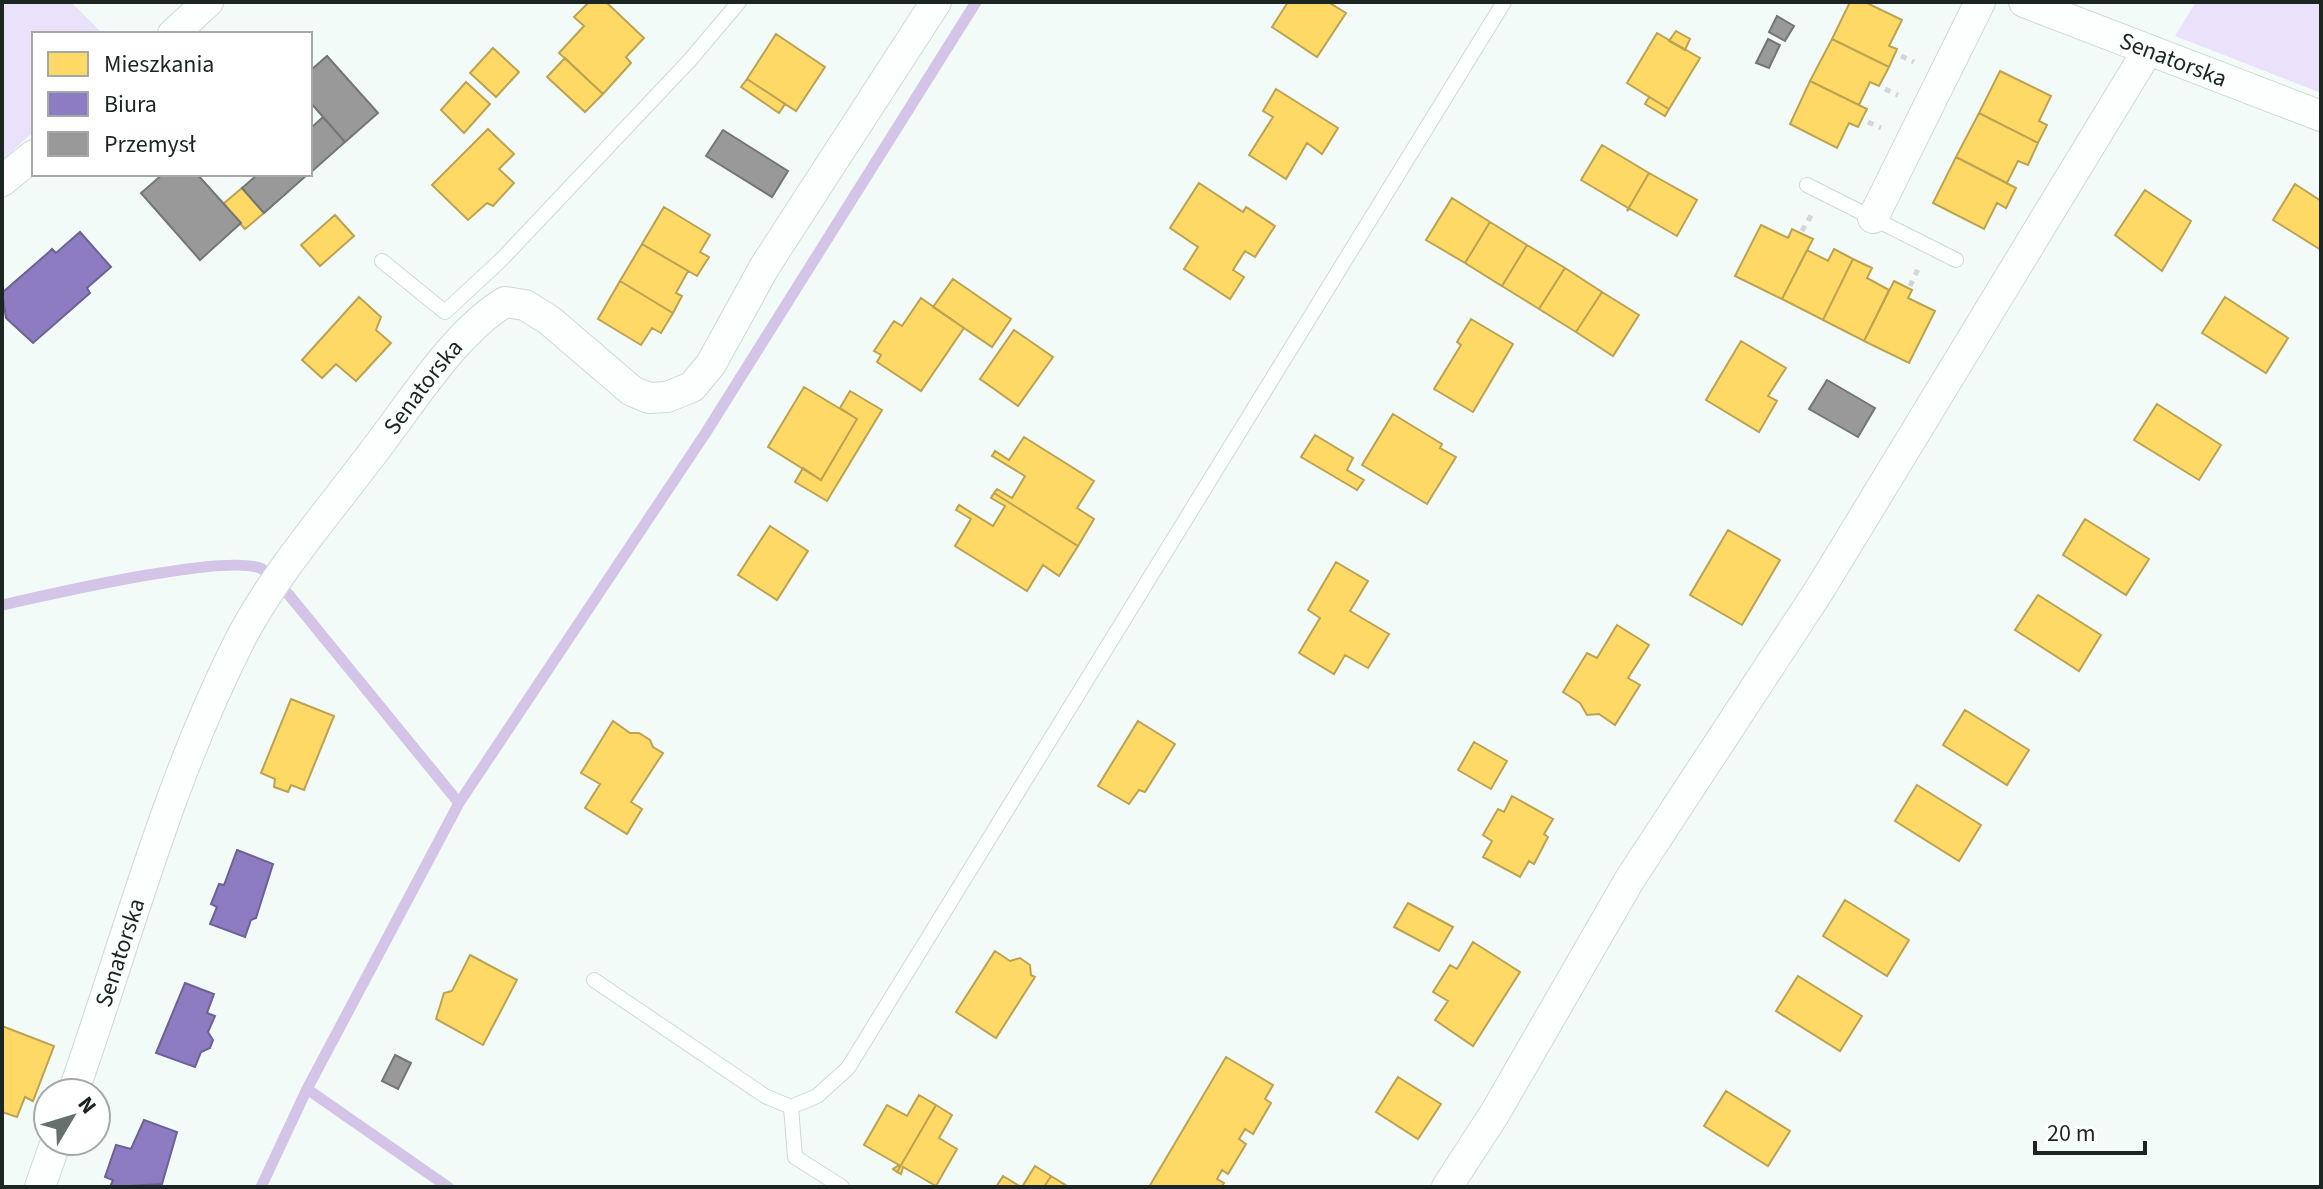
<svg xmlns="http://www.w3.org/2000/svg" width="2323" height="1189" font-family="'Source Sans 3',sans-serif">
	<rect width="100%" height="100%" fill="#f2fbf8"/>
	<path fill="#eae1fb" d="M 2,2 L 71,2 L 103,34 L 34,34 L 34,131 L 2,161 Z
		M 2196,2 L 2321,2 L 2321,93 L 2175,36 Z"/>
	<path fill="#ffd966" stroke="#bba352" stroke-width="2" d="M 589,2 L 606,2 L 644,38 L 626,57 L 631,63 L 603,94 L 559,53 L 584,26 L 574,17 Z
		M 1288,2 L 1328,2 L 1346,13 L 1317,57 L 1272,27 Z
		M 1850,2 L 1865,2 L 1902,20 L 1889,46 L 1897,49 L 1889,67 L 1832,39 Z
		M 1676,31 L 1690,39 L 1685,50 L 1669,41 Z
		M 1657,33 L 1700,58 L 1669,109 L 1627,83 Z
		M 776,34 L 825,67 L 796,111 L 747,79 Z
		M 1832,39 L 1889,67 L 1879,86 L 1870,82 L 1859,105 L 1810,81 Z
		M 493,48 L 519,72 L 496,97 L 470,73 Z
		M 565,58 L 603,94 L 585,112 L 547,77 Z
		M 2000,71 L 2051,96 L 2039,121 L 2047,125 L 2038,143 L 1979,113 Z
		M 747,79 L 785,104 L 779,113 L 741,87 Z
		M 1810,81 L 1867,109 L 1858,127 L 1849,123 L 1837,148 L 1790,124 Z
		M 466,82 L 490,104 L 464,133 L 441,110 Z
		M 1276,89 L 1338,128 L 1322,154 L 1307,143 L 1286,179 L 1249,155 L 1273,117 L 1263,111 Z
		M 1649,97 L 1669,109 L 1665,116 L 1645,104 Z
		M 1979,113 L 2038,143 L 2028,165 L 2018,161 L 2007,183 L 1956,157 Z
		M 488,129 L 514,154 L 499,169 L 514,183 L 493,206 L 487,203 L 468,220 L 432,185 Z
		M 1602,145 L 1649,173 L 1627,211 L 1628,208 L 1581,180 Z
		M 1956,157 L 2016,188 L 2006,208 L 1997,203 L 1984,229 L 1933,203 Z
		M 1649,173 L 1697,200 L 1677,236 L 1630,209 L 1627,211 Z
		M 1199,183 L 1243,212 L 1246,207 L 1275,226 L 1255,257 L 1245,251 L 1233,270 L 1244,277 L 1230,299 L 1184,269 L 1198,247 L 1170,228 Z
		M 2295,184 L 2321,201 L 2321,250 L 2273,220 Z
		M 242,188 L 264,213 L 245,229 L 223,204 Z
		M 2145,190 L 2191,221 L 2162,271 L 2115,235 Z
		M 1452,198 L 1490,222 L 1465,263 L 1426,240 Z
		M 664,207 L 710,235 L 700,252 L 709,257 L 697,276 L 642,244 Z
		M 335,215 L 354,236 L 320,266 L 301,245 Z
		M 1490,222 L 1527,245 L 1502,286 L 1465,263 Z
		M 1761,225 L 1788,238 L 1792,229 L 1813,239 L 1782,299 L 1735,276 Z
		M 642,244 L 688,271 L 676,293 L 682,296 L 673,313 L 620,281 Z
		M 1527,245 L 1565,268 L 1539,309 L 1502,286 Z
		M 1834,249 L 1853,259 L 1823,320 L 1782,299 L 1807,250 L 1828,261 Z
		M 1853,259 L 1872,268 L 1867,278 L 1889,290 L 1864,341 L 1823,320 Z
		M 1565,268 L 1602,292 L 1576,332 L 1539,309 Z
		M 953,279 L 1011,319 L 992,347 L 933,307 Z
		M 620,281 L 673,313 L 661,333 L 652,328 L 641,345 L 598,319 Z
		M 1894,281 L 1912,290 L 1908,298 L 1935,311 L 1909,363 L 1864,341 Z
		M 1602,292 L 1639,315 L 1613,356 L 1576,332 Z
		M 359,297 L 381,317 L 376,330 L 391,343 L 356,381 L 336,364 L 322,378 L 302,360 Z
		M 2225,297 L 2288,338 L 2266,373 L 2202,333 Z
		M 921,298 L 964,328 L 921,391 L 877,362 L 881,355 L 874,351 L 894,321 L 902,326 Z
		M 1471,319 L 1513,344 L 1473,412 L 1434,389 L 1461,345 L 1457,342 Z
		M 1014,330 L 1053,357 L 1018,406 L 980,379 Z
		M 1741,341 L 1786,368 L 1768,396 L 1777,401 L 1759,432 L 1706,400 Z
		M 804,387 L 857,419 L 821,480 L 768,447 Z
		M 850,391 L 882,410 L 827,501 L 795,482 L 803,468 L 821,480 L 857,419 L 840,408 Z
		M 2157,404 L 2221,445 L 2199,480 L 2134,440 Z
		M 1393,414 L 1442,444 L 1440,448 L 1456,457 L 1427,504 L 1362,465 Z
		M 1315,435 L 1353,458 L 1347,470 L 1364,480 L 1357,490 L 1301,457 Z
		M 1024,437 L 1094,481 L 1077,508 L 1094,519 L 1078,546 L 994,493 L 997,489 L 1012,498 L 1025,476 L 992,456 L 995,451 L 1009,460 Z
		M 994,493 L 1078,546 L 1059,576 L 1043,565 L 1027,591 L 955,546 L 971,519 L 956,510 L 959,505 L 993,526 L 1005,506 L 991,498 Z
		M 2085,519 L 2149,559 L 2126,595 L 2063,555 Z
		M 770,526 L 808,551 L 777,600 L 738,575 Z
		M 1728,530 L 1780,560 L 1742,625 L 1690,595 Z
		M 1336,562 L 1368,581 L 1350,611 L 1389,634 L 1368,668 L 1345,655 L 1334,674 L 1299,653 L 1320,618 L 1308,610 Z
		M 2038,595 L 2101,635 L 2079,671 L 2015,630 Z
		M 1617,625 L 1649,645 L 1628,678 L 1640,685 L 1615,725 L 1599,714 L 1587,715 L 1580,703 L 1563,692 L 1587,653 L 1597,658 Z
		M 291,699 L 334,716 L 304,790 L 291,785 L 288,792 L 274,787 L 275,779 L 261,773 Z
		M 1965,710 L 2029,750 L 2007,785 L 1943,745 Z
		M 613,721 L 630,733 L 639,733 L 650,740 L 653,747 L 663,753 L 631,802 L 642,809 L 627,834 L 585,808 L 600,784 L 581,773 Z
		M 1138,721 L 1175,744 L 1145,792 L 1139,790 L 1129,804 L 1098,786 Z
		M 1474,742 L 1507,761 L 1491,789 L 1458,770 Z
		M 1917,785 L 1981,825 L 1959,861 L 1895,821 Z
		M 1512,796 L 1553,819 L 1544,834 L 1548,837 L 1534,864 L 1529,861 L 1520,877 L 1483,857 L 1492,841 L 1483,835 L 1498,809 L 1504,812 Z
		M 1845,900 L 1909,940 L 1887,976 L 1823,936 Z
		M 1408,903 L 1453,927 L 1439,951 L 1394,927 Z
		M 1473,942 L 1520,972 L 1473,1046 L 1435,1020 L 1448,1001 L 1433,992 L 1450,965 L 1457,969 Z
		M 995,951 L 1010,961 L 1020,958 L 1030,965 L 1031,975 L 1035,977 L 996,1038 L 956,1012 Z
		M 470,955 L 517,980 L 483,1045 L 436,1019 L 444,993 L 452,991 Z
		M 1798,976 L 1862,1016 L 1840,1051 L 1776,1011 Z
		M 2,1026 L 54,1046 L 33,1101 L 25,1097 L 17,1117 L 2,1112 Z
		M 1226,1057 L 1273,1085 L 1265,1099 L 1271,1103 L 1253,1134 L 1245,1129 L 1239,1139 L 1246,1144 L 1228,1174 L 1222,1170 L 1217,1179 L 1224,1183 L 1221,1187 L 1149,1187 Z
		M 1398,1077 L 1441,1104 L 1418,1139 L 1376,1112 Z
		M 1726,1091 L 1790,1131 L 1768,1166 L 1704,1126 Z
		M 919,1095 L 936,1105 L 897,1172 L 893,1169 L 899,1165 L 864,1145 L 887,1105 L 907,1116 Z
		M 936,1105 L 952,1115 L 939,1138 L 957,1149 L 936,1186 L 903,1167 L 901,1174 L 897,1172 Z
		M 1035,1166 L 1051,1176 L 1044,1187 L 1022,1187 Z
		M 1003,1176 L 1021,1187 L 996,1187 Z
		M 1051,1176 L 1067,1186 L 1066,1187 L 1044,1187 Z"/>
	<path fill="#8e7cc3" stroke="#6c6293" stroke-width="2" d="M 80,232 L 111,267 L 87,288 L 90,293 L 33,343 L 6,318 L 2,293 L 49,252 L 52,249 L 56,253 Z
		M 237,850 L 273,864 L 256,918 L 251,920 L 245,937 L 210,924 L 217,907 L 211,904 L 219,884 L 224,885 Z
		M 185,983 L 214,994 L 207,1013 L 215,1016 L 208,1032 L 213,1040 L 210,1048 L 201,1052 L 195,1067 L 156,1053 Z
		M 144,1120 L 177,1132 L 162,1184 L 110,1187 L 113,1180 L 105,1177 L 116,1145 L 131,1149 Z"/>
	<path fill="#999" stroke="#737675" stroke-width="2" d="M 1777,16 L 1794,26 L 1785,41 L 1769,32 Z
		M 1768,39 L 1780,45 L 1769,68 L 1756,63 Z
		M 327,56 L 378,113 L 345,142 L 310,102 L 310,71 Z
		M 323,117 L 345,142 L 310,173 L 310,129 Z
		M 723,130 L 788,171 L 772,197 L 706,156 Z
		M 163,174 L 197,174 L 241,223 L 200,260 L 141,193 Z
		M 258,174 L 308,174 L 264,213 L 242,188 Z
		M 1827,380 L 1875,408 L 1858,437 L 1809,409 Z
		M 395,1055 L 411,1063 L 398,1089 L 382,1081 Z"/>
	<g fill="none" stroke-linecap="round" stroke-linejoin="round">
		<path stroke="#d4c4e7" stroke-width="11" d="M 2,605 C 47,595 229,552 262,569 C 272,574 281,587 289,595 L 459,803
			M 307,1089 L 448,1187
			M 261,1187 L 307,1089 L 459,803 L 705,434 L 976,2"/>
		<g stroke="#cfd9d6" stroke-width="16">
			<path id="lane" d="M 1807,185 L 1956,260
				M 382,261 L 445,312 L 501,260 L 690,60 L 739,2
				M 594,980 L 765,1096 L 791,1107 L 817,1096 L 848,1068 L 1504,2
				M 791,1107 L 795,1157 L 842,1187"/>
		</g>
		<g stroke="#cfd9d6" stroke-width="32">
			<g id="street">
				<path id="s1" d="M 2024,2 L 2321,116"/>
				<path d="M 173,34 L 208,2"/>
				<path d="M 2,181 L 34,155"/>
				<path d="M 1873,218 L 1980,2"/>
				<path id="s2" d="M 73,1093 C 126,943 166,787 238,644 C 271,577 336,503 381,442 C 415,397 457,331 505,302 L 525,305 L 549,320 L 632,391 L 649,398 L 667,397 L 692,387 L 711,364 L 765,266 L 936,2"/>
				<path d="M 40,1187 L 56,1141"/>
				<path d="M 1447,1187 L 1495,1113 L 1630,879 L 1820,589 L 2148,50"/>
			</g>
		</g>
		<path stroke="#d4d7d6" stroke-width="5" stroke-dasharray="6 6" stroke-linecap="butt" d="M 1901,56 L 1914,62
			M 1885,89 L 1898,95
			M 1868,122 L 1881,128
			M 1802,231 L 1812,214
			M 1910,286 L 1918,269"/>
		<use href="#lane" stroke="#fdfefe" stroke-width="14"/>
		<use href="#street" stroke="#fdfefe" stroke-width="30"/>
	</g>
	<g text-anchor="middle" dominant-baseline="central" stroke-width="8" stroke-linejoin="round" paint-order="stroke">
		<g font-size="24" fill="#1b2622" stroke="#fff">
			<text stroke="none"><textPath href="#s1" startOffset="160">Senatorska</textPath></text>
			<text stroke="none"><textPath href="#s2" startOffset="796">Senatorska</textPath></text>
			<text stroke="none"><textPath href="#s2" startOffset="148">Senatorska</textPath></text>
		</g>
	</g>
	<rect width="2323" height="1189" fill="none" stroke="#1b2622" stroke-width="8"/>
	<rect x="32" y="32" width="280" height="144" fill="#ffffff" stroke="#a4a8a7" stroke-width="2"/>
	<rect x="48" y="52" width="40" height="24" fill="#ffd966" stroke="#a4a8a7" stroke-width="2"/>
	<text x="104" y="72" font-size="24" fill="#1b2622">Mieszkania</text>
	<rect x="48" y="92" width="40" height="24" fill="#8e7cc3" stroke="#a4a8a7" stroke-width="2"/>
	<text x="104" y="112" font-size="24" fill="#1b2622">Biura</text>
	<rect x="48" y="132" width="40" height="24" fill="#999999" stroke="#a4a8a7" stroke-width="2"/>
	<text x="104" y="152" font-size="24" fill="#1b2622">Przemysł</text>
	<g transform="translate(72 1117) rotate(52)"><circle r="38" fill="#ffffff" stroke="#a4a8a7" stroke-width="2"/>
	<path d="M0-6L14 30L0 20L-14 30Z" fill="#66716d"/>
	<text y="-12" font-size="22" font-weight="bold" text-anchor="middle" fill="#1b2622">N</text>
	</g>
	<path d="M2035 1141v12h110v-12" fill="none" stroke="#1b2622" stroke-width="4"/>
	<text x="2047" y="1141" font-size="24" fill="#1b2622" stroke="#ffffff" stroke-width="6" paint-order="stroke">20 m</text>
</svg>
